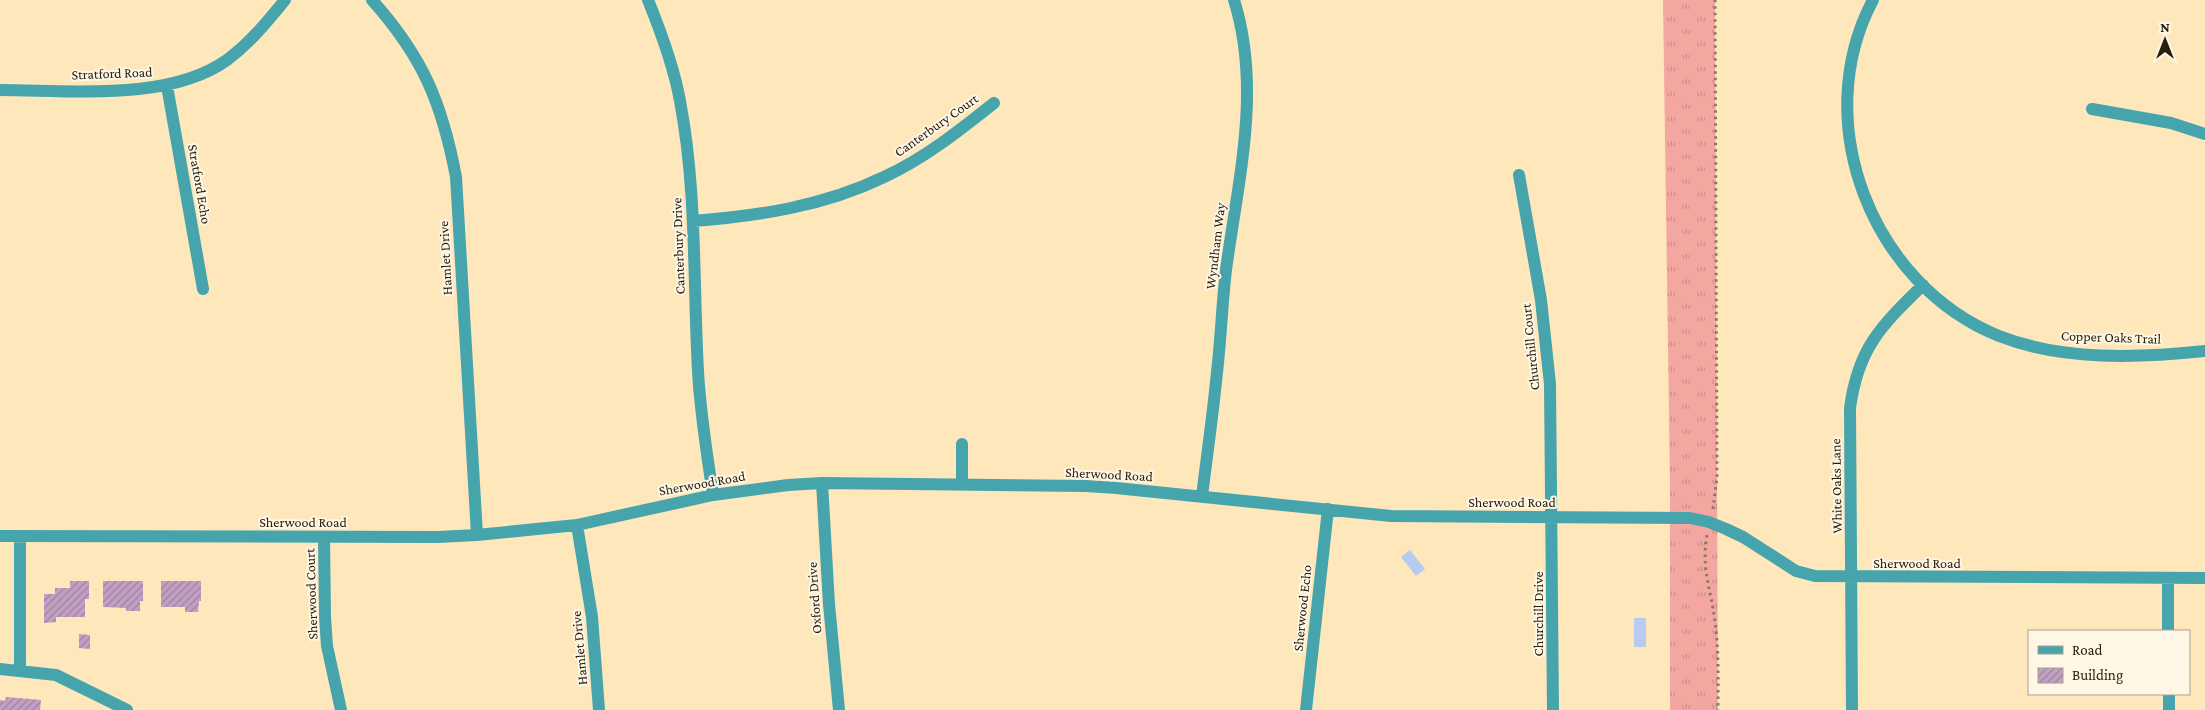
<svg xmlns="http://www.w3.org/2000/svg" width="2205" height="710" font-family="'Crimson Pro',serif">
	<defs>
		<pattern id="grass-tufts" width="24" height="20" patternUnits="userSpaceOnUse" patternTransform="scale(1.25)"><rect width="24" height="20" fill="#f4a7a1"/><path d="M3 7l-1-3M5 7V3M7 7l1-3M15 17l-1-3M17 17v-4M19 17l1-3" fill="none" stroke="#d18f89"/></pattern>
		<pattern id="building-hatch" width="6" height="6" patternUnits="userSpaceOnUse" patternTransform="scale(1.25)"><rect width="6" height="6" fill="#c1a0c4"/><path d="M-1 1l2-2M0 6l6-6M5 7l2-2" fill="none" stroke="#9d829e"/></pattern>
	</defs>
	<rect width="100%" height="100%" fill="#fee7bb"/>
	<path fill="url(#grass-tufts)" d="M 1663,0 L 1715,0 L 1718,710 L 1670,710 L 1670,485 Z"/>
	<path fill="#b8caef" d="M 1410,550 L 1425,569 L 1416,576 L 1401,557 Z
		M 1646,618 L 1646,647 L 1634,647 L 1634,618 Z"/>
	<path fill="url(#building-hatch)" d="M 70,581 L 89,581 L 89,599 L 85,599 L 85,617 L 56,617 L 56,622 L 44,623 L 44,594 L 55,594 L 55,588 L 70,588 Z
		M 103,581 L 143,581 L 143,601 L 140,601 L 140,611 L 126,611 L 126,608 L 103,607 Z
		M 161,581 L 201,581 L 201,601 L 199,601 L 198,612 L 185,612 L 185,607 L 161,607 Z
		M 79,634 L 90,635 L 90,649 L 79,648 Z
		M 6,697 L 41,700 L 40,710 L 0,710 L 0,700 L 5,701 Z"/>
	<g fill="none" stroke-linecap="round" stroke-linejoin="round">
		<path stroke="#8a7b5e" stroke-width="3" stroke-dasharray="2.5 4" stroke-linecap="butt" d="M 1713,509 L 1717,477 L 1715,0
			M 1707,535 C 1701,569 1711,589 1715,622 C 1719,651 1718,681 1718,710"/>
		<path stroke="#46a4ad" stroke-width="12" d="M 372,0 C 423,57 442,103 456,177 L 477,535
			M 648,0 C 661,32 674,67 680,101 C 697,190 693,281 698,371 C 700,412 707,454 713,495
			M 1873,0 C 1808,122 1872,285 1999,336 C 2063,361 2138,358 2205,351
			M 167,86 L 203,289
			M 0,90 C 69,90 168,102 227,60 C 250,43 267,22 285,0
			M 2092,109 L 2171,123 L 2205,134
			M 1519,175 L 1541,300 L 1550,384 L 1553,710
			M 693,221 C 759,216 824,206 884,177 C 925,158 960,130 994,103
			M 962,444 L 962,485
			M 822,483 L 829,604 L 839,710
			M 1202,496 C 1207,455 1213,414 1217,372 C 1221,338 1222,304 1226,270 C 1238,180 1262,89 1234,0
			M 577,525 L 592,617 L 599,710
			M 0,536 L 438,537 L 477,535 L 577,525 L 713,495 L 788,485 L 822,483 L 1086,486 L 1116,488 L 1391,516 L 1690,518 L 1709,522 L 1726,529 L 1743,537 L 1796,571 L 1815,576 L 2205,578
			M 324,537 L 325,617 L 327,646 L 341,710
			M 2168,578 L 2168,631
			M 0,669 L 56,675 L 127,710
			M 20,671 L 20,536
			M 2169,694 L 2169,710
			M 1306,710 L 1328,509
			M 1852,710 L 1850,408 C 1858,348 1881,326 1923,285"/>
	</g>
	<g text-anchor="middle" dominant-baseline="central" stroke-width="4" stroke-linejoin="round" paint-order="stroke">
		<g font-size="14" fill="#28200f" stroke="#fff6e5">
			<text transform="translate(112 73) rotate(-2)">Stratford Road</text>
			<text transform="translate(936 125) rotate(-35)">Canterbury Court</text>
			<text transform="translate(200 184) rotate(80)">Stratford Echo</text>
			<text transform="translate(678 246) rotate(-92)">Canterbury Drive</text>
			<text transform="translate(1215 246) rotate(-83)">Wyndham Way</text>
			<text transform="translate(445 258) rotate(-93)">Hamlet Drive</text>
			<text transform="translate(2111 337) rotate(2)">Copper Oaks Trail</text>
			<text transform="translate(1530 347) rotate(-96)">Churchill Court</text>
			<text transform="translate(1109 474) rotate(3)">Sherwood Road</text>
			<text transform="translate(702 483) rotate(-10)">Sherwood Road</text>
			<text transform="translate(1836 486) rotate(-91)">White Oaks Lane</text>
			<text x="1512" y="502">Sherwood Road</text>
			<text x="303" y="522">Sherwood Road</text>
			<text x="1917" y="563">Sherwood Road</text>
			<text transform="translate(311 594) rotate(-92)">Sherwood Court</text>
			<text transform="translate(814 598) rotate(-94)">Oxford Drive</text>
			<text transform="translate(1302 608) rotate(-84)">Sherwood Echo</text>
			<text transform="translate(1538 614) rotate(-90)">Churchill Drive</text>
			<text transform="translate(579 648) rotate(-95)">Hamlet Drive</text>
		</g>
	</g>
	<rect x="2028" y="630" width="162" height="65" fill="#fff6e5" stroke="#a9a08f"/>
	<rect x="2038" y="646" width="25" height="8" fill="#46a4ad" stroke="#a9a08f"/>
	<text x="2072" y="655" font-size="15" fill="#28200f">Road</text>
	<rect x="2038" y="668" width="25" height="15" fill="url(#building-hatch)" stroke="#a9a08f"/>
	<text x="2072" y="680" font-size="15" fill="#28200f">Building</text>
	<g transform="translate(2165 40)" stroke="#fff6e5" stroke-width="4" paint-order="stroke">
	<path d="M0-4L9 19L0 12L-9 19Z" fill="#28200f"/>
	<text y="-8" font-size="14" font-weight="bold" text-anchor="middle" fill="#28200f">N</text>
	</g>
</svg>
